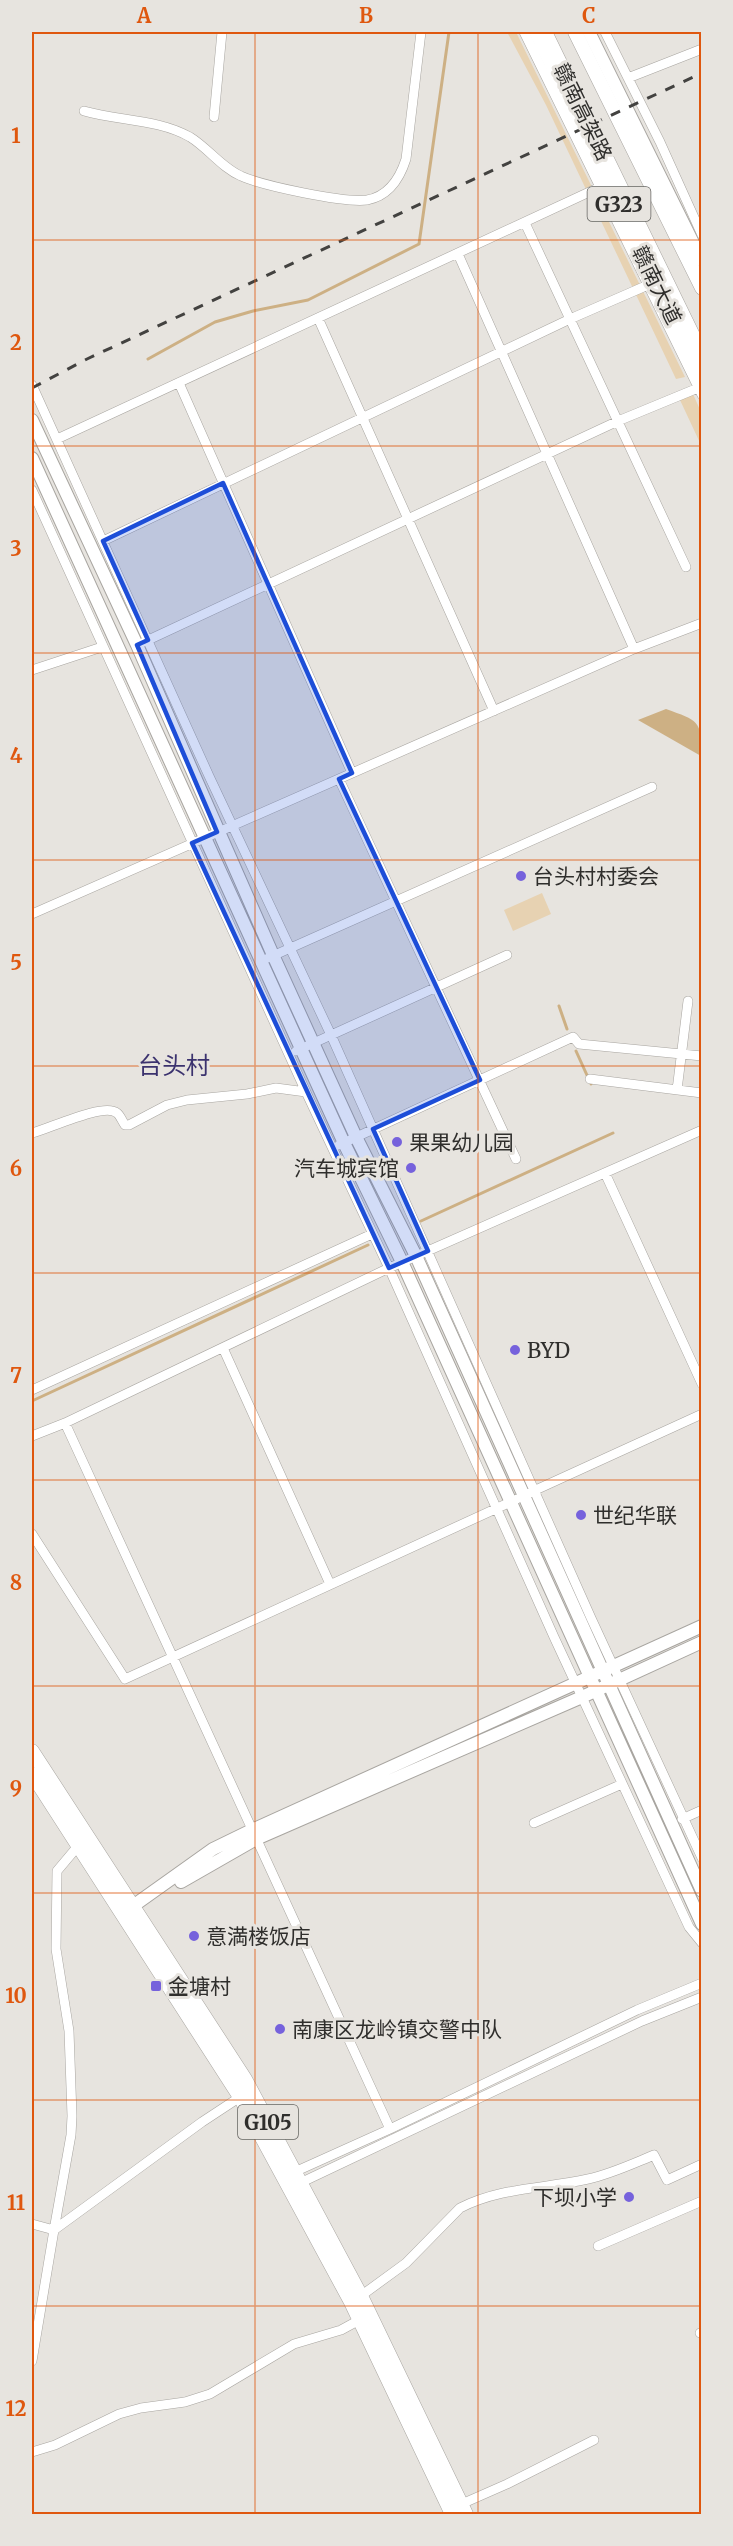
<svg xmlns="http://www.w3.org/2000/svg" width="733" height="2546" font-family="Merriweather,'Noto Sans SC',serif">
	<rect width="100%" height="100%" fill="#e7e4df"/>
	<path fill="#e7d2b2" d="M 507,32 L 516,32 L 685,377 L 676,379 L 546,105 Z
		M 693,394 L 701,412 L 701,445 L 680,400 Z
		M 542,893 L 551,914 L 513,931 L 504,910 Z"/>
	<path fill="#cdb084" d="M 666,709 C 698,721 702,719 701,756 L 638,720 Z"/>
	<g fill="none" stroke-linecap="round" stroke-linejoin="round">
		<path stroke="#cdb084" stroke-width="3" d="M 148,359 L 215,322 L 253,311 L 308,300 L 419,244 L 449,32
			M 559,1006 L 567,1029
			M 576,1051 L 591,1084
			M 421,1221 L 613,1133
			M 32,1401 L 368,1245"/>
		<g stroke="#a8a5a0" stroke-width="10">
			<path id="minor" d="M 524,32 L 702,395
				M 605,32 L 660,142 L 702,235
				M 628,78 L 702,49
				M 84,111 C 119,121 158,119 190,137 C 208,148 222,168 241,176 C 263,186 344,203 367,200 C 389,196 400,178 406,159 L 421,32
				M 214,117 L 222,32
				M 525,223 L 686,567
				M 458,254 L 634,649
				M 318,318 L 494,711
				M 179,383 L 352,773
				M 32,385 L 209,776 L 331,1035 L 591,1618 L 702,1858
				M 57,439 L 600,187
				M 32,490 L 306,1092 L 389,1268 L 554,1637 L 689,1927 L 702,1943
				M 103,541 L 570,319 L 648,285
				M 144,642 L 618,421 L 698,388
				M 32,670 L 102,647
				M 339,779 L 516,1159
				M 32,914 L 634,649 L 702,623
				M 268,958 L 652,787
				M 296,1051 L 507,955
				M 590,1079 L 702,1093
				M 677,1090 L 688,1001
				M 32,1133 C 49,1129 104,1102 117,1113 C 120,1115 122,1121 125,1125 L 129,1125 L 167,1105 L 187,1100 L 247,1094 L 276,1088 L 306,1092
				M 339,1145 L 573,1037 L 579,1044 L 702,1056
				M 605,1173 L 702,1384
				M 223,1348 L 330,1584
				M 32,1390 L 372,1234
				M 65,1423 L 390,2129
				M 32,1436 L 65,1423 L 389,1268 L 702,1130
				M 529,1493 L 702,1414
				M 32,1534 L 125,1679 L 517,1499
				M 682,1819 L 702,1810
				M 534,1823 L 622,1784
				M 290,2174 L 390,2129 L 637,2010 L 702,1983
				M 298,2184 L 642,2021 L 702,1997
				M 32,2224 L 54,2230 L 71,2135 L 72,2116 L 69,2031 L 56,1949 L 57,1871 L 78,1846
				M 598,2246 L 702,2201
				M 358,2298 L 406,2263 L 460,2208 C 501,2187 544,2189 588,2179 C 611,2174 632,2164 654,2155 L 667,2180 L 702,2164
				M 700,2333 L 702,2332
				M 32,2361 L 54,2230 L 202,2122 L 240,2097
				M 32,2452 L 55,2445 L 119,2414 L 141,2408 L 185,2402 L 210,2394 L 294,2344 L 341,2330 L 363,2318
				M 457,2506 L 507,2484 L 594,2440"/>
		</g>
		<g stroke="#a8a5a0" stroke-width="14">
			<path id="major" d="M 535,32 L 702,376
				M 589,32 L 702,261
				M 32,420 L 137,645 L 273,955 L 356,1137 L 416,1256 L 702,1891
				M 32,458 L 344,1143 L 402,1262 L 702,1924
				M 181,1882 L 256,1839 L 582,1697 L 702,1642
				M 126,1911 L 213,1849 L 252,1830 L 702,1626"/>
		</g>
		<g stroke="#a8a5a0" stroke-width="15">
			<path id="highway" d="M 545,32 L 702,354
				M 575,32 L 702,288
				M 688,342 L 697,367
				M 32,1751 L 245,2079 L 361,2296 L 466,2514
				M 32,1774 L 240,2097 L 351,2302 L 452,2514"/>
		</g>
		<use href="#minor" stroke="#fff" stroke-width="9"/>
		<use href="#major" stroke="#fff" stroke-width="12"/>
		<use href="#highway" stroke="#fff" stroke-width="14"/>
		<path stroke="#434240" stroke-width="3" stroke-dasharray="10 10" stroke-linecap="butt" d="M 32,388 L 87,359 L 702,73"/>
	</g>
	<path fill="#1d4ed8" fill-opacity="0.2" stroke="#1d4ed8" stroke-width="4.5" stroke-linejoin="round" d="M 223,483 L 352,773 L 339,779 L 480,1080 L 373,1129 L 428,1251 L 389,1268 L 192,843 L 217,832 L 137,645 L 148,640 L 103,541 Z"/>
	<path fill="none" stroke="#df570e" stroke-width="1.5" stroke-opacity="0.55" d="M 255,32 L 255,2514M 478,32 L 478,2514M 32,240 L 702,240M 32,446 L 702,446M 32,653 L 702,653M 32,860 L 702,860M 32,1066 L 702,1066M 32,1273 L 702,1273M 32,1480 L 702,1480M 32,1686 L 702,1686M 32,1893 L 702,1893M 32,2100 L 702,2100M 32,2306 L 702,2306"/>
	<g fill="#7662dc" stroke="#e7e4df" stroke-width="2">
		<circle cx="521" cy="876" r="6"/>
		<circle cx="397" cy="1142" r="6"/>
		<circle cx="411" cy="1168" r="6"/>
		<circle cx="515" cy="1350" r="6"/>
		<circle cx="581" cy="1515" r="6"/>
		<circle cx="194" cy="1936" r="6"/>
		<rect x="150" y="1980" width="12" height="12" rx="3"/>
		<circle cx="280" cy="2029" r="6"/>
		<circle cx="629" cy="2197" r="6"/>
	</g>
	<g text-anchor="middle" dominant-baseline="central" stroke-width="6" stroke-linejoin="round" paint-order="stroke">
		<g fill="#e7e4df" stroke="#666562" stroke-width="1.5">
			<rect x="587.5" y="187" width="63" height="34" rx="4.5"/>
			<rect x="238" y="2105" width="60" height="34" rx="4.5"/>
		</g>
		<g font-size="20" font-weight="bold" fill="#2f2e2c">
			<text x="619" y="204">G323</text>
			<text x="268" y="2122">G105</text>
		</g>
		<g font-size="21" fill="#2f2e2c" stroke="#e7e4df">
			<text transform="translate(583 112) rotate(64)">赣南高架路</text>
			<text transform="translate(657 285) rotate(64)">赣南大道</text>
		</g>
		<g font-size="21" fill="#2f2e2c" stroke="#e7e4df" text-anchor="start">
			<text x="533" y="876">台头村村委会</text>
			<text x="409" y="1142">果果幼儿园</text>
			<text x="399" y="1168" text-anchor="end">汽车城宾馆</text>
			<text x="527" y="1350">BYD</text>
			<text x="593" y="1515">世纪华联</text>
			<text x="206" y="1936">意満楼饭店</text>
			<text x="168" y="1986">金塘村</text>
			<text x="292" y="2029">南康区龙岭镇交警中队</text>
			<text x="617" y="2197" text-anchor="end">下坝小学</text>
		</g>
		<g font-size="24" fill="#3b326e" stroke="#e7e4df">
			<text x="174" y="1065">台头村</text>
		</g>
	</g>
	<rect width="733" height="2546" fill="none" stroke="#e7e4df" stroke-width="66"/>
	<rect x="33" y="33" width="667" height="2480" fill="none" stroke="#df570e" stroke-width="2"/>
	<g font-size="20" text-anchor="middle" font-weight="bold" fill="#df570e">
		<text x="144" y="23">A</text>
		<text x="366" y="23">B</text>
		<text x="589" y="23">C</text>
		<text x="16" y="143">1</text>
		<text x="16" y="350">2</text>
		<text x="16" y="556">3</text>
		<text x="16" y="763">4</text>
		<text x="16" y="970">5</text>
		<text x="16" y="1176">6</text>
		<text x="16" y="1383">7</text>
		<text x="16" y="1590">8</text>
		<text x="16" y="1796">9</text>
		<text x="16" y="2003">10</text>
		<text x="16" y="2210">11</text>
		<text x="16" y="2416">12</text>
	</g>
</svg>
